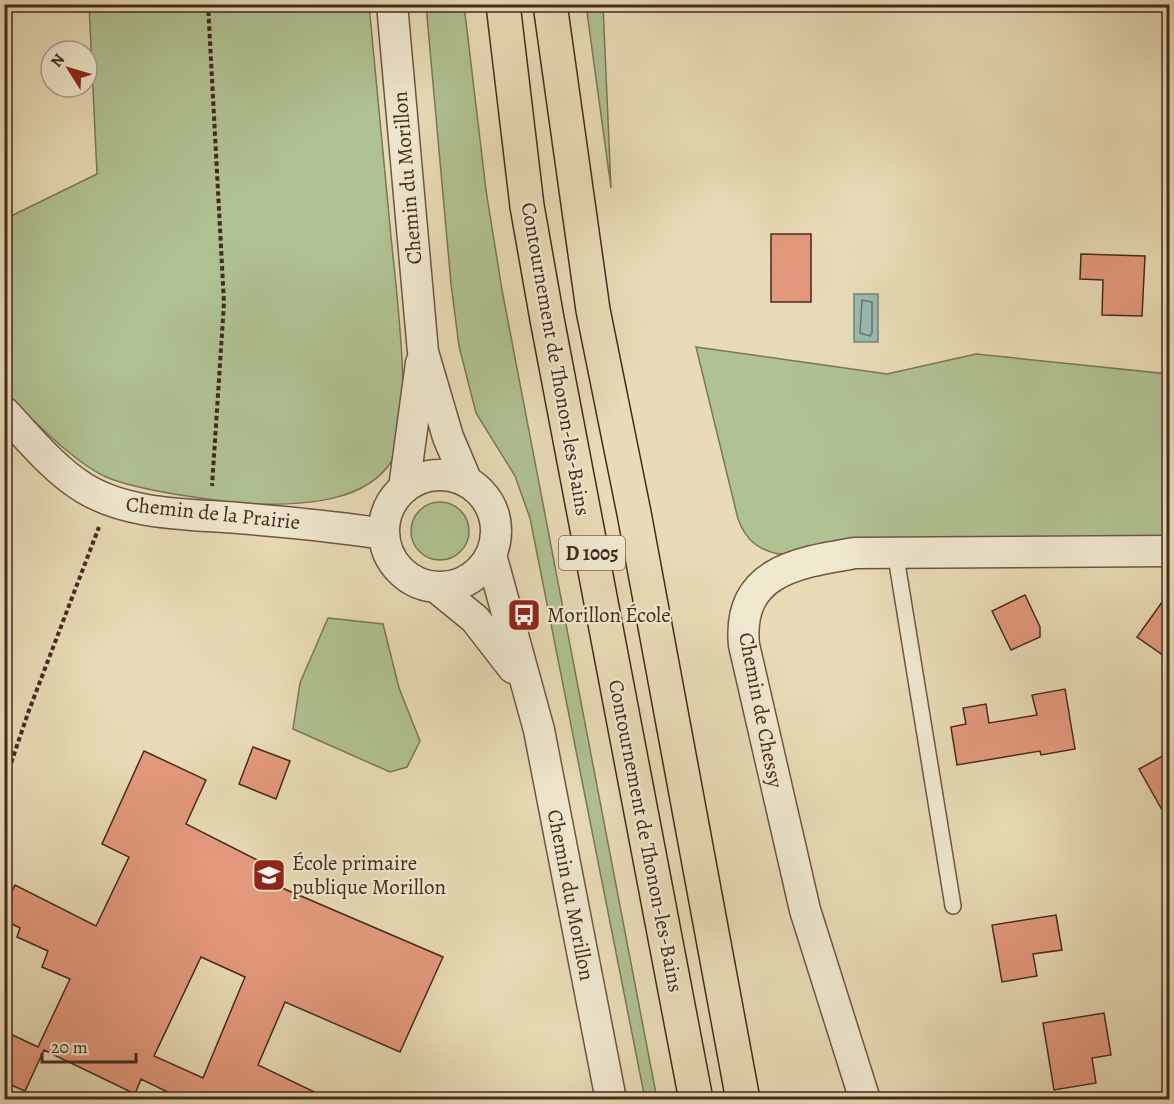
<svg xmlns="http://www.w3.org/2000/svg" width="1174" height="1104" font-family="Alegreya,serif">
	<rect width="100%" height="100%" fill="#e8dbb5"/>
	<filter id="stains"><feTurbulence type="fractalNoise" baseFrequency=".00333" numOctaves="4"/><feColorMatrix values="0 0 0 0 .2 0 0 0 0 .09 0 0 0 0 .02 0 0 0 .5 -.17"/></filter>
	<radialGradient id="worn" r=".72"><stop offset=".6" stop-color="#630" stop-opacity="0"/><stop offset="1" stop-color="#630" stop-opacity=".3"/></radialGradient>
	<path fill="#b0c192" stroke="#7a7658" stroke-width="1.5" d="M 89,5 L 369,5 C 376,78 383,152 390,226 C 394,274 415,421 393,459 C 367,503 302,505 257,504 C 220,502 139,491 106,477 C 73,462 32,418 5,394 L 5,219 L 97,174 Z
		M 426,5 L 464,5 L 486,190 L 502,290 L 657,1099 L 645,1099 L 530,518 L 515,476 L 476,413 L 459,346 L 451,284 Z
		M 586,5 L 603,5 L 611,188 Z
		M 696,347 L 887,374 L 976,354 L 1169,374 L 1169,539 L 778,554 C 757,549 746,540 738,519 Z
		M411 531a29 29 0 1 1 58 0a29 29 0 1 1-58 0Z
		M 328,618 L 383,624 L 399,688 L 420,741 L 407,767 L 390,772 L 293,729 L 300,683 Z"/>
	<path fill="#97bbb1" stroke="#768177" stroke-width="1.5" d="M 854,294 L 878,294 L 878,342 L 854,342 Z"/>
	<g fill="none" stroke-linecap="round" stroke-linejoin="round">
		<path stroke="#6e7268" stroke-width="1.5" d="M 862,300 L 872,302 L 872,333 L 870,336 L 860,333 Z"/>
	</g>
	<path fill="#e4997d" stroke="#452a1f" stroke-width="1.5" fill-rule="evenodd" d="M 771,234 L 811,234 L 811,302 L 771,302 Z
		M 1081,254 L 1145,256 L 1142,316 L 1102,315 L 1103,280 L 1080,279 Z
		M 1170,591 L 1170,660 L 1137,637 Z
		M 1025,595 L 1040,627 L 1040,637 L 1011,650 L 992,611 Z
		M 1065,689 L 1075,749 L 1041,755 L 1040,751 L 957,765 L 951,727 L 966,724 L 963,708 L 986,704 L 989,723 L 1037,715 L 1032,695 Z
		M 253,747 L 290,761 L 276,799 L 239,784 Z
		M 144,751 L 206,780 L 186,824 L 265,864 L 259,878 L 443,957 L 400,1052 L 285,1002 L 258,1065 L 331,1100 L 184,1100 L 141,1079 L 135,1094 L 44,1050 L 25,1091 L 4,1082 L 4,1031 L 38,1047 L 70,979 L 42,967 L 48,951 L 17,937 L 20,928 L 4,920 L 4,908 L 15,885 L 96,926 L 129,857 L 102,844 ZM 201,957 L 245,977 L 203,1078 L 154,1056 Z
		M 1170,752 L 1170,824 L 1139,769 Z
		M 1056,915 L 1062,950 L 1033,954 L 1037,976 L 1002,982 L 992,925 Z
		M 1104,1013 L 1111,1055 L 1092,1058 L 1096,1083 L 1054,1090 L 1043,1023 Z"/>
	<g fill="none" stroke-linecap="round" stroke-linejoin="round">
		<g stroke="#6e5644" stroke-width="18">
			<path id="lane" d="M 895,551 L 953,906"/>
		</g>
		<g stroke="#6e5644" stroke-width="33">
			<path id="street" d="M 392,4 L 423,352 L 448,437 L 467,482
				M 4,412 C 29,438 53,469 84,488 C 128,515 187,514 238,518 C 287,522 335,526 383,534
				M384 531a56 56 0 1 1 112 0a56 56 0 1 1-112 0Z
				M 404,488 L 421,363
				M 491,555 L 539,730 L 611,1100
				M 437,588 L 475,619 L 513,668
				M 865,1100 L 805,910 L 744,645 C 737,571 797,563 855,553 L 1170,551"/>
		</g>
		<g stroke="#452a1f" stroke-width="36">
			<path id="highway" d="M 503,4 L 527,206 L 547,319 L 696,1100
				M 550,4 L 593,310 L 634,513 L 743,1100"/>
		</g>
		<path stroke="#452a1f" stroke-width="4" stroke-dasharray="4.5 3" stroke-linecap="butt" d="M 208,4 L 224,303 L 212,486
			M 4,784 L 28,713 L 99,527"/>
		<use href="#lane" stroke="#f0e8cf" stroke-width="15"/>
		<use href="#street" stroke="#f0e8cf" stroke-width="30"/>
		<use href="#highway" stroke="#e8dbb5" stroke-width="33"/>
	</g>
	<defs>
		<g id="bus-square" transform="scale(1.725)"><rect x="-9" y="-9" width="18" height="18" rx="4" fill="#8f2418" stroke="#f0e8cf"/><path d="M-5-6H5V4H4V6H2V4H-2V6H-4V4H-5ZM-3.5-4V0h7V-4ZM-3.5 1.2v1.5H-2V1.2ZM2 1.2v1.5H3.5V1.2Z" fill="#fff"/></g>
		<g id="school-square" transform="scale(1.725)"><rect x="-9" y="-9" width="18" height="18" rx="4" fill="#8f2418" stroke="#f0e8cf"/><path d="M0-5L7-2L0 1L-7-2ZM-4 1L0 2.5L4 1V4Q0 6-4 4Z" fill="#fff"/></g>
	</defs>
	<g fill-rule="evenodd">
		<use href="#bus-square" x="524" y="615"/>
		<use href="#school-square" x="269" y="875"/>
	</g>
	<g text-anchor="middle" dominant-baseline="central" stroke-width="4.5" stroke-linejoin="round" paint-order="stroke">
		<rect fill="#f0e8cf" stroke="#786354" stroke-width="1.5" x="559" y="536" width="66" height="34" rx="4.5"/>
		<g font-size="20" font-weight="bold" fill="#452a1f">
			<text x="592" y="553">D 1005</text>
		</g>
		<g font-size="21" fill="#452a1f" stroke="#f0e8cf">
			<text transform="translate(407 178) rotate(-95)">Chemin du Morillon</text>
			<text transform="translate(556 359) rotate(80)">Contournement de Thonon-les-Bains</text>
			<text transform="translate(213 513) rotate(6)">Chemin de la Prairie</text>
			<text transform="translate(761 710) rotate(79)">Chemin de Chessy</text>
			<text transform="translate(646 836) rotate(79)">Contournement de Thonon-les-Bains</text>
			<text transform="translate(571 895) rotate(79)">Chemin du Morillon</text>
		</g>
		<g font-size="21" fill="#452a1f" stroke="#f0e8cf" text-anchor="start">
			<text x="547" y="615">Morillon École</text>
			<text x="292" y="863">École primaire<tspan x="292" dy="24">publique Morillon</tspan></text>
		</g>
	</g>
	<rect width="1174" height="1104" fill="none" stroke="#e8dbb5" stroke-width="24"/>
	<rect x="6" y="6" width="1162" height="1092" fill="none" stroke="#452a1f" stroke-width="3"/>
	<rect x="12" y="12" width="1150" height="1080" fill="none" stroke="#452a1f" stroke-width="1.5"/>
	<g transform="translate(69 69) rotate(307)"><circle r="28" fill="#f0e8cf" stroke="#ac9c89" stroke-width="1.5"/>
	<path d="M0-4.5L10 22L0 15L-10 22Z" fill="#8f2418"/>
	<text y="-9" font-size="16" font-weight="bold" text-anchor="middle" fill="#452a1f">N</text>
	</g>
	<path d="M42 1053v9h94v-9" fill="none" stroke="#452a1f" stroke-width="3"/>
	<text x="51" y="1053" font-size="18" fill="#452a1f" stroke="#f0e8cf" stroke-width="4.5" paint-order="stroke">20 m</text>
	<rect width="100%" height="100%" filter="url(#stains)"/>
	<rect width="100%" height="100%" fill="url(#worn)"/>
</svg>
